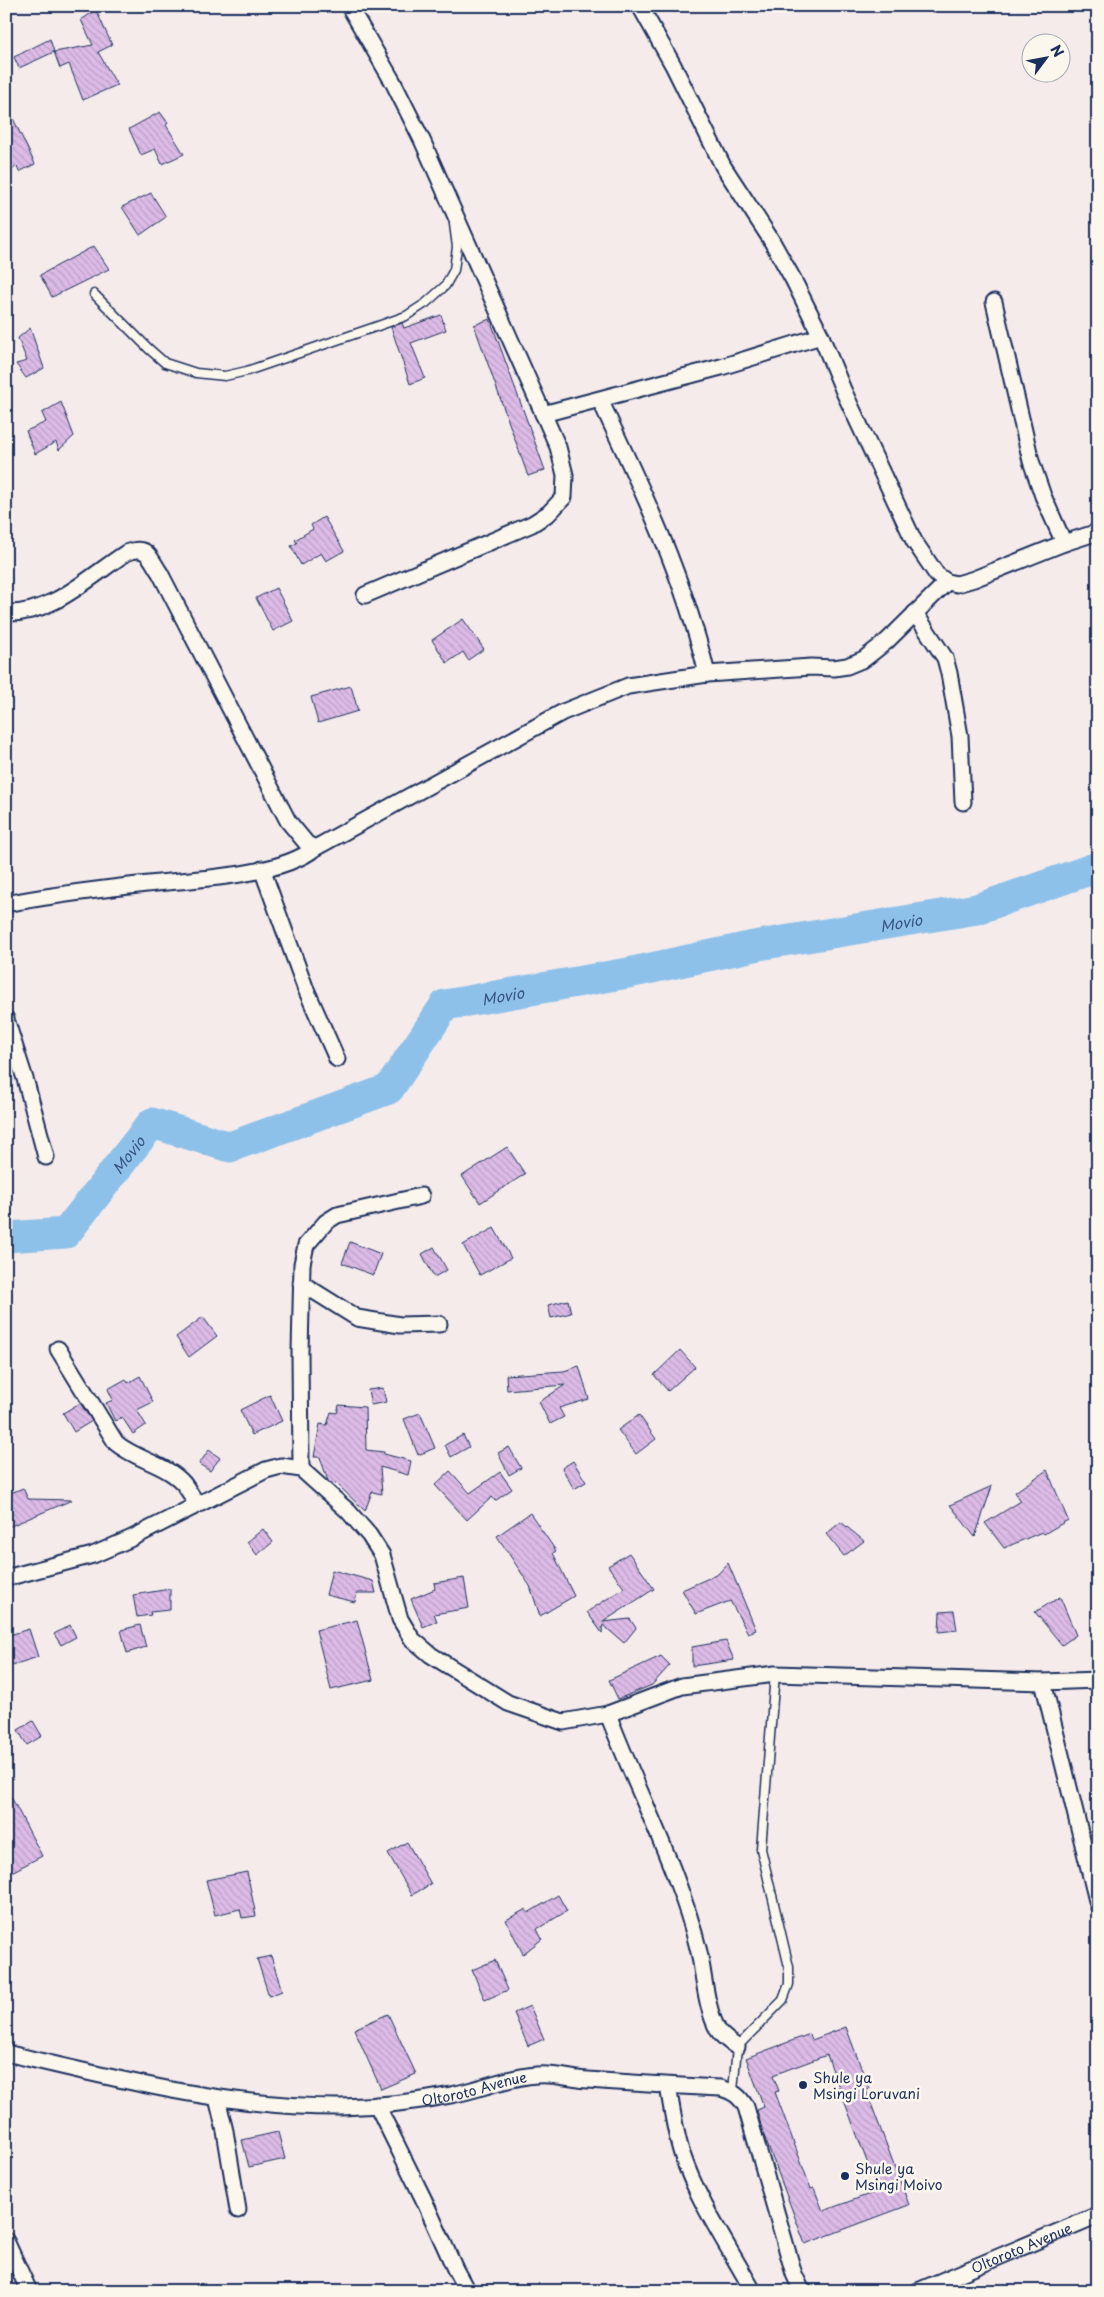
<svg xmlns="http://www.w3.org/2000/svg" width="1104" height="2297" font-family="'Playpen Sans',sans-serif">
	<defs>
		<pattern id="building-back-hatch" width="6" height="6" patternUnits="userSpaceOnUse" patternTransform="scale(1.25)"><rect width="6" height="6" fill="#dcbbe6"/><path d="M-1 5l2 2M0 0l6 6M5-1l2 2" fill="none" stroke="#bca1c8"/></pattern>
	</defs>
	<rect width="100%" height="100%" fill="#f5ebeb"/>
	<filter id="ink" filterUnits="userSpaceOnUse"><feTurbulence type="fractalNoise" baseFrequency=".02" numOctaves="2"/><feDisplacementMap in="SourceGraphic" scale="10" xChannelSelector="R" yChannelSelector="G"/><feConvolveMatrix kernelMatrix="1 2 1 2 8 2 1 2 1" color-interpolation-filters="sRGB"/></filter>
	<g filter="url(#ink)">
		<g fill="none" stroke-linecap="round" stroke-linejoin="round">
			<path stroke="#8ec1ea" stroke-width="31" id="s1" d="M 6,1237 L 66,1233 L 152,1123 L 230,1147 L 389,1089 L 445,1005 L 628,973 L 759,945 L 977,909 L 1098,867"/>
		</g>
		<path fill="url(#building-back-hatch)" stroke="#1b2f5e" fill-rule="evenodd" d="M 96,10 L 112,45 L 98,52 L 117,85 L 83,100 L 69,64 L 60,68 L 54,52 L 93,45 L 81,20 Z
			M 50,39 L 54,52 L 19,68 L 14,57 Z
			M 6,104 L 35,164 L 19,172 L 17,166 L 6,175 L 6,156 L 10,153 L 6,145 Z
			M 160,112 L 168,123 L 166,125 L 184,154 L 162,164 L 155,149 L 141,155 L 129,129 Z
			M 151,193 L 166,217 L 140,235 L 122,207 Z
			M 94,246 L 109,269 L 52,297 L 40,275 Z
			M 441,315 L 446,330 L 411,343 L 425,378 L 410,384 L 391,327 L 402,323 L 404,328 Z
			M 490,319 L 545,470 L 528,476 L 474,325 Z
			M 30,328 L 44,368 L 26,378 L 16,364 L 27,361 L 18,338 Z
			M 61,402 L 74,436 L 59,450 L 56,442 L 35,454 L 26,431 L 46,422 L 42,413 Z
			M 324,517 L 344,551 L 326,561 L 321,553 L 301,565 L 291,546 L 297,543 L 295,540 L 313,529 L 311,525 Z
			M 276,588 L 293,621 L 273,631 L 256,598 Z
			M 463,619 L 484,649 L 468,660 L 463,652 L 447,663 L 432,640 Z
			M 351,686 L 358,711 L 318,723 L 311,697 Z
			M 507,1147 L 525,1174 L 480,1203 L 462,1176 Z
			M 494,1228 L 511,1258 L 480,1275 L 463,1245 Z
			M 350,1242 L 381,1254 L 373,1275 L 342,1263 Z
			M 434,1247 L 447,1270 L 434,1277 L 422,1254 Z
			M 568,1300 L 571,1313 L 551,1318 L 548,1305 Z
			M 203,1317 L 217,1336 L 189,1357 L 176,1337 Z
			M 680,1350 L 695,1367 L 668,1391 L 654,1375 Z
			M 579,1366 L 589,1399 L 559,1408 L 564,1417 L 550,1424 L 539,1402 L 565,1385 L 507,1390 L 506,1375 L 564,1371 Z
			M 140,1376 L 153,1402 L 137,1410 L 146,1425 L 133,1434 L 122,1417 L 115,1421 L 106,1403 L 113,1400 L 108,1389 L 126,1379 L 128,1383 Z
			M 383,1388 L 386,1402 L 371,1405 L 368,1390 Z
			M 270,1395 L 282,1421 L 252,1435 L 240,1410 Z
			M 80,1403 L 92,1421 L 74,1432 L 63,1413 Z
			M 339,1405 L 365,1407 L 366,1450 L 384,1452 L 384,1454 L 411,1461 L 408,1475 L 380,1467 L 382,1494 L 372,1492 L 365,1511 L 336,1483 L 331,1484 L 328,1481 L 320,1457 L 314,1457 L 320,1424 L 327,1425 L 331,1412 L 337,1413 Z
			M 420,1413 L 435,1448 L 418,1455 L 404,1419 Z
			M 639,1415 L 656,1439 L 636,1454 L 618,1430 Z
			M 463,1435 L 469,1447 L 451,1457 L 445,1445 Z
			M 509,1447 L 521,1468 L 509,1475 L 498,1453 Z
			M 209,1450 L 220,1458 L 210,1471 L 199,1464 Z
			M 573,1461 L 586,1482 L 574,1489 L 562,1468 Z
			M 1047,1470 L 1068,1520 L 1044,1534 L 1042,1532 L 1004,1548 L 985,1523 L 1021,1501 L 1015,1492 Z
			M 450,1471 L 470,1493 L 500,1472 L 512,1489 L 495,1501 L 492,1497 L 467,1520 L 435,1485 Z
			M 992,1486 L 975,1537 L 950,1505 Z
			M 23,1488 L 28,1499 L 72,1500 L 6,1528 L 6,1495 Z
			M 530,1513 L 556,1551 L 553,1553 L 574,1596 L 540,1616 L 530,1586 L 497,1536 Z
			M 841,1522 L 864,1541 L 844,1556 L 826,1534 Z
			M 263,1529 L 273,1542 L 257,1555 L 247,1542 Z
			M 629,1553 L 654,1589 L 603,1622 L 630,1619 L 636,1628 L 624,1643 L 603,1625 L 602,1633 L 587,1612 L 624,1588 L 608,1566 Z
			M 728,1563 L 756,1630 L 748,1633 L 730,1601 L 696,1614 L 682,1590 L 718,1574 Z
			M 332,1570 L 373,1581 L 376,1593 L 357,1593 L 355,1602 L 326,1595 Z
			M 464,1578 L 469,1608 L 434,1614 L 437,1621 L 423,1627 L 411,1599 L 435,1589 L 434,1583 Z
			M 170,1589 L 170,1610 L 150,1612 L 151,1615 L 137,1617 L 133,1595 Z
			M 1060,1597 L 1076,1635 L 1062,1645 L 1035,1612 Z
			M 954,1611 L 957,1630 L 939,1632 L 940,1612 Z
			M 357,1620 L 373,1680 L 331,1690 L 316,1630 Z
			M 70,1625 L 76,1637 L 61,1645 L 54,1634 Z
			M 140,1625 L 146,1647 L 127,1653 L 121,1630 Z
			M 29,1629 L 38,1657 L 6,1667 L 6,1636 Z
			M 726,1641 L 734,1660 L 692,1666 L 692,1647 Z
			M 661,1656 L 670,1665 L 652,1685 L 618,1699 L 609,1680 Z
			M 33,1721 L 42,1736 L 27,1745 L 18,1730 Z
			M 6,1787 L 42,1856 L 6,1875 Z
			M 407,1842 L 431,1884 L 412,1895 L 388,1853 Z
			M 247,1872 L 256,1916 L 242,1918 L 240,1909 L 215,1915 L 206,1880 Z
			M 558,1895 L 567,1911 L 537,1929 L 542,1939 L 523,1954 L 506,1920 L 526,1909 L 528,1913 Z
			M 271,1956 L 282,1991 L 269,1996 L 257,1959 Z
			M 495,1960 L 508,1990 L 485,2000 L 472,1970 Z
			M 530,2006 L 544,2039 L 528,2046 L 514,2013 Z
			M 388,2014 L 416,2074 L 381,2089 L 354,2029 Z
			M 846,2027 L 869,2089 L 866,2090 L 909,2205 L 805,2244 L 763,2133 L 757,2110 L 764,2107 L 746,2058 L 810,2034 L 812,2040 ZM 827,2055 L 878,2191 L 823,2211 L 814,2188 L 811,2189 L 775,2092 L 779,2091 L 773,2075 Z
			M 278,2132 L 285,2159 L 249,2167 L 242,2140 Z"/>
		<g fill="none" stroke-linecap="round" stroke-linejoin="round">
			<g stroke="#1b2f5e" stroke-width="11">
				<path id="lane" d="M 94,294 L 149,349 L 165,363 L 196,373 L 225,376 L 247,371 L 375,327 L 406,316 L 426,303 L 445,286 L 454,270 L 457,247 L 454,224
					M 733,2091 L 737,2047 L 783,2000 L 789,1984 L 789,1967 L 761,1849 L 775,1674"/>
			</g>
			<g stroke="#1b2f5e" stroke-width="19">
				<g id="street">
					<path d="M 349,6 L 393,82 L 422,140 L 558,447 L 565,475 L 564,497 L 549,513 L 532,524 L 365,595"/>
					<path d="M 640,6 L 673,65 L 723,166 L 770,238 L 793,279 L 821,336 L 844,392 L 914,541 L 937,575 L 947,582 L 957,584 L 974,579 L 1064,543 L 1098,532"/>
					<path d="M 994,302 L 1031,461 L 1043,496 L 1064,543"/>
					<path d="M 600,400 C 642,489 684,577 707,674"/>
					<path d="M 543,414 L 721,367 L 821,336"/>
					<path d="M 6,613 C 52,615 90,576 126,553 C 148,544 149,557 160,573 L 288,821 L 307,844 L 315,848 L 563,712 L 628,686 L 707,674 L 811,667 L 834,668 L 847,666 L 864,659 L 887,641 L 947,582"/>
					<path d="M 915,613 L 945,658 L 949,673 L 960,736 L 963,802"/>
					<path d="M 262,869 L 305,987 L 337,1059"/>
					<path d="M 6,904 C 50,895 94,890 138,885 C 186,879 278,878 315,848"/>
					<path d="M 6,1019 L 26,1082 L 46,1157"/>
					<path d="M 301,1283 L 357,1318 L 400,1325 L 439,1324"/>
					<path d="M 58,1349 L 116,1443 C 136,1460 167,1464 184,1484 C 189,1491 193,1498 197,1505"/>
					<path d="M 301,1469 L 300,1352 L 302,1264 L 306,1245 L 326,1222 L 337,1215 L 421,1196"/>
					<path d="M 6,1578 L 93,1555 L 132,1538 L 266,1470 L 281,1466 L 301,1469 L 348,1511 L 369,1535 L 382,1555 L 400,1619 L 412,1639 L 431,1655 L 508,1703 L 563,1722 L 608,1714 L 682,1686 L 775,1674 L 1043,1682 L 1098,1680"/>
					<path d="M 1043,1682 L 1098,1905"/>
					<path d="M 608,1714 C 637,1791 680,1872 699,1952 C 704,1975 706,2009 718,2030 C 722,2037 730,2042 737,2047"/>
					<path id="s2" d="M 6,2053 C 116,2079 228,2108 342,2107 C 378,2106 416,2102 451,2095 C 479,2090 507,2077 536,2075 C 554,2073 570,2079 588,2080 C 632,2083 676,2086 721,2088 C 733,2092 739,2095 746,2107 L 794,2274 L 802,2291"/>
					<path d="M 668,2086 C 672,2109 675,2132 682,2154 C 698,2202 729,2247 753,2291"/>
					<path d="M 217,2098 L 225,2131 L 238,2210"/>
					<path d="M 377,2105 L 423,2198 L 455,2269 L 467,2291"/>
					<path d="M 6,2241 L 29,2291"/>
					<path id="s3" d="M 918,2291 L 1098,2215"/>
				</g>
			</g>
			<use href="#lane" stroke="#fbf7ec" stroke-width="8"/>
			<use href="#street" stroke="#fbf7ec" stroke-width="15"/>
		</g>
	</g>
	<g fill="#1b2f5e" stroke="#fbf7ec" stroke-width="2">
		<circle cx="803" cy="2085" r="5"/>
		<circle cx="845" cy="2176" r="5"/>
	</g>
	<g text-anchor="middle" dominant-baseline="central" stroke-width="5" stroke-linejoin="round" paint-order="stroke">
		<g font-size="14" fill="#1b2f5e" stroke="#fbf7ec" text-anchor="start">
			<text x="813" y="2077">Shule ya<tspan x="813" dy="16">Msingi Loruvani</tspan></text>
			<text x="855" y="2168">Shule ya<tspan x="855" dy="16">Msingi Moivo</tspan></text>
		</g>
		<g font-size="14" fill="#1b2f5e" stroke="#fbf7ec">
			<text stroke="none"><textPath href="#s2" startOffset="475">Oltoroto Avenue</textPath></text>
			<text stroke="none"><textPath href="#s3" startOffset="112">Oltoroto Avenue</textPath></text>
		</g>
		<g font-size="15" font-style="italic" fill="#385481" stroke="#fbf7ec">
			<text stroke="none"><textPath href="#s1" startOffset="1015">Movio</textPath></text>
			<text stroke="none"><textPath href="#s1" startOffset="610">Movio</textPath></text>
			<text stroke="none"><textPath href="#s1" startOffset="160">Movio</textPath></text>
		</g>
	</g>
	<rect width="1104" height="2297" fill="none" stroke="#fbf7ec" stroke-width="25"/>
	<rect x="12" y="12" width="1079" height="2272" fill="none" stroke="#1b2f5e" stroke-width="2" filter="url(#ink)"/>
	<g transform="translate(1046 58) rotate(58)"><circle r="24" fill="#fbf7ec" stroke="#a1a7b3"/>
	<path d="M0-4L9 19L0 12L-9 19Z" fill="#1b2f5e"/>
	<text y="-8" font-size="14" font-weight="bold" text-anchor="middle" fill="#1b2f5e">N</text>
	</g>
</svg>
